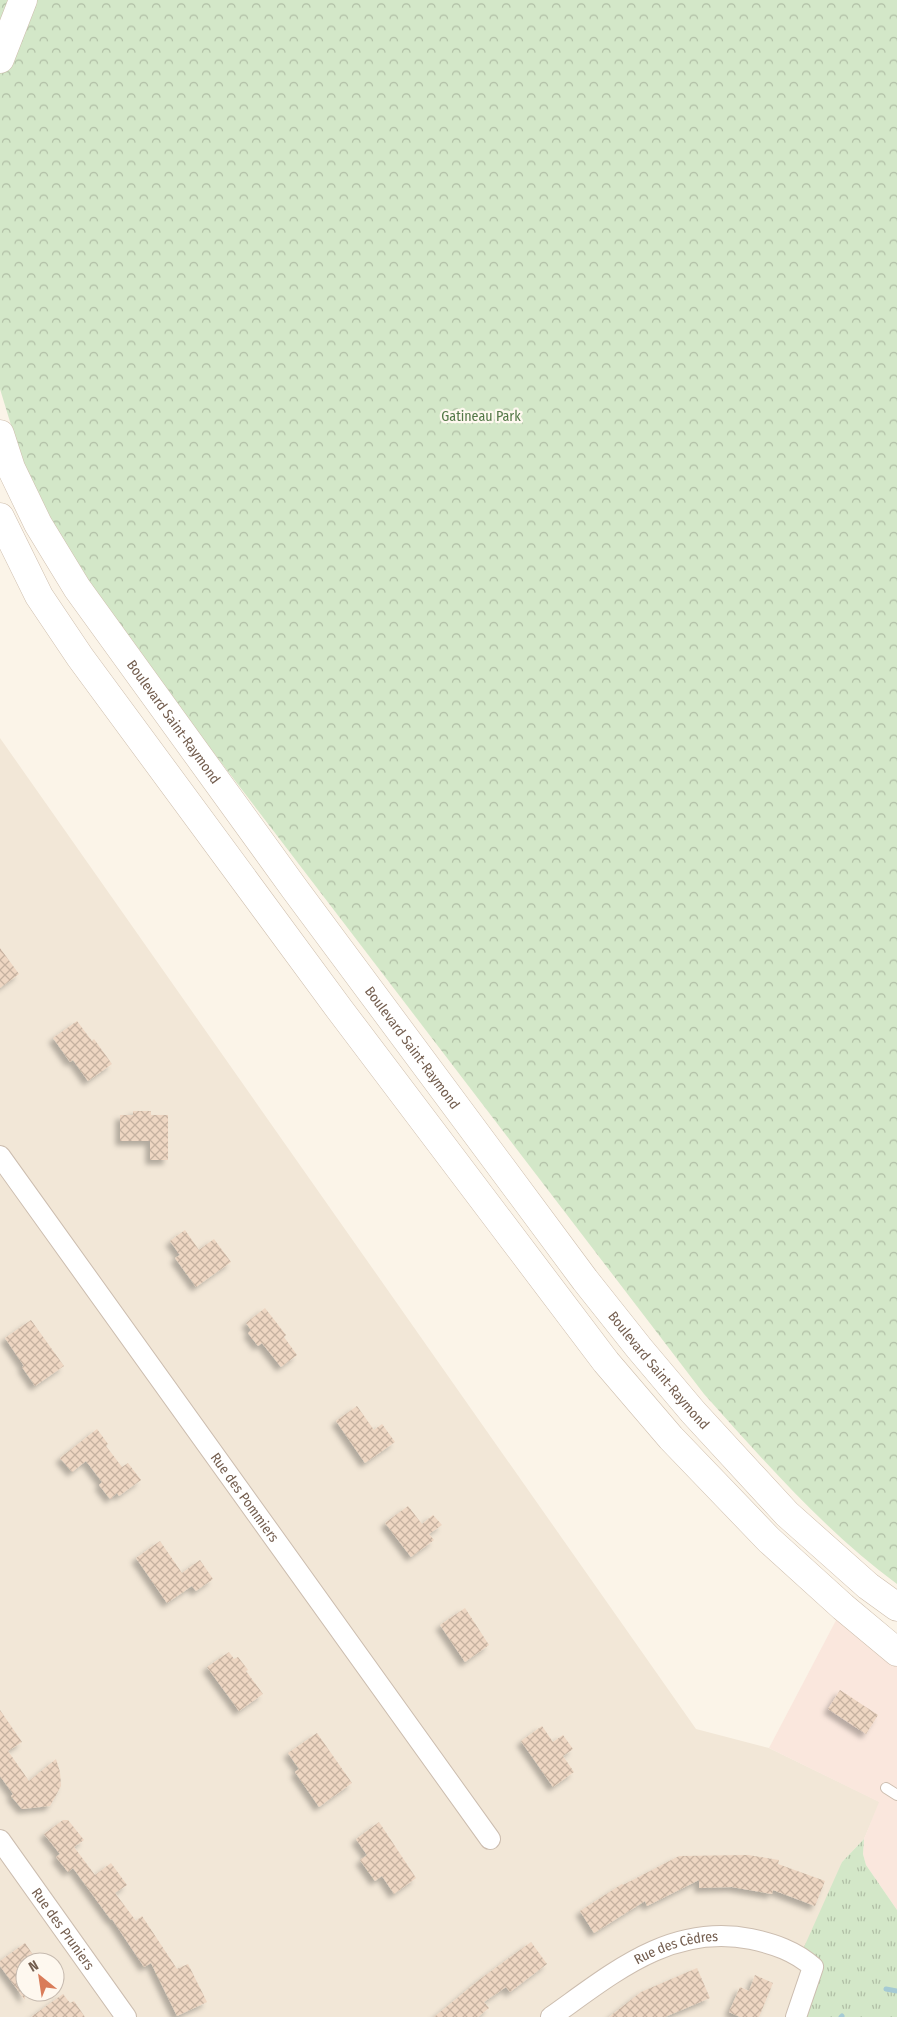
<svg xmlns="http://www.w3.org/2000/svg" width="897" height="2017" font-family="'Fira Sans Condensed',sans-serif">
	<defs>
		<pattern id="grass-tufts" width="24" height="20" patternUnits="userSpaceOnUse" patternTransform="scale(1.25)"><rect width="24" height="20" fill="#d3e7c8"/><path d="M3 7l-1-3M5 7V3M7 7l1-3M15 17l-1-3M17 17v-4M19 17l1-3" fill="none" stroke="#b0bea5"/></pattern>
		<pattern id="park-crowns" width="20" height="18" patternUnits="userSpaceOnUse" patternTransform="scale(1.25)"><rect width="20" height="18" fill="#d3e7c8"/><path d="M2 6a3 3 0 1 1 6 0M12 15a3 3 0 1 1 6 0" fill="none" stroke="#b0bea5"/></pattern>
		<pattern id="building-cross-hatch" width="8" height="8" patternUnits="userSpaceOnUse" patternTransform="scale(1.25)"><rect width="8" height="8" fill="#eed6c2"/><path d="M0 0l8 8M0 8l8-8" fill="none" stroke="#c5b1a0"/></pattern>
		<filter id="shadow"><feDropShadow dx="-4.5" dy="4.5" stdDeviation="2.5" flood-color="#0004"/></filter>
	</defs>
	<rect width="100%" height="100%" fill="#fbf4e8"/>
	<path fill="#f2e7d7" fill-rule="evenodd" d="M 0,738 L 696,1729 L 769,1748 L 880,1802 L 864,1839 L 842,1862 L 813,1967 L 796,2017 L 0,2017 ZM 25,1962 L 55,1962 L 55,1992 L 25,1992 Z"/>
	<path fill="#fae7dd" d="M 843,1607 L 897,1652 L 897,1910 L 866,1865 L 863,1854 L 864,1839 L 879,1802 L 769,1748 Z"/>
	<path fill="url(#grass-tufts)" d="M 864,1839 L 863,1854 L 866,1865 L 897,1910 L 897,2017 L 796,2017 L 813,1967 L 800,1956 L 842,1862 Z"/>
	<path fill="url(#park-crowns)" d="M 0,0 L 897,0 L 897,1584 C 823,1529 765,1462 704,1394 L 129,642 L 62,540 L 22,461 L 0,389 Z"/>
	<g fill="none" stroke-linecap="round" stroke-linejoin="round">
		<path stroke="#a5cad4" stroke-width="5" d="M 886,1989 L 897,1991
			M 841,2017 L 842,2016"/>
	</g>
	<path fill="url(#building-cross-hatch)" filter="url(#shadow)" d="M 0,948 L 19,974 L 0,988 Z
		M 77,1021 L 92,1041 L 94,1039 L 112,1064 L 88,1081 L 73,1060 L 70,1062 L 53,1038 Z
		M 133,1111 L 151,1111 L 151,1115 L 168,1115 L 168,1160 L 150,1160 L 150,1141 L 120,1141 L 120,1115 L 133,1115 Z
		M 185,1230 L 199,1250 L 214,1239 L 231,1262 L 196,1287 L 175,1258 L 180,1255 L 170,1241 Z
		M 265,1308 L 286,1335 L 284,1337 L 297,1355 L 281,1367 L 262,1343 L 258,1346 L 248,1333 L 251,1330 L 246,1323 Z
		M 31,1320 L 64,1366 L 35,1386 L 22,1367 L 24,1366 L 5,1338 Z
		M 357,1406 L 374,1430 L 382,1424 L 395,1442 L 365,1463 L 336,1421 Z
		M 97,1429 L 108,1444 L 106,1446 L 122,1467 L 128,1463 L 141,1480 L 119,1496 L 117,1493 L 110,1499 L 99,1485 L 102,1482 L 86,1461 L 72,1472 L 60,1458 Z
		M 408,1506 L 422,1524 L 433,1515 L 442,1525 L 429,1534 L 434,1540 L 411,1557 L 385,1523 Z
		M 160,1541 L 182,1573 L 200,1560 L 213,1579 L 196,1591 L 192,1586 L 167,1603 L 136,1558 Z
		M 465,1608 L 489,1645 L 465,1662 L 440,1625 Z
		M 229,1652 L 234,1659 L 238,1657 L 248,1670 L 246,1671 L 263,1694 L 239,1711 L 207,1667 Z
		M 840,1690 L 878,1715 L 866,1734 L 828,1709 Z
		M 0,1710 L 22,1742 L 8,1751 L 29,1781 L 56,1759 L 60,1772 L 61,1786 L 50,1806 L 22,1809 L 11,1796 L 13,1794 L 0,1776 Z
		M 542,1726 L 553,1742 L 563,1735 L 573,1749 L 563,1756 L 574,1772 L 553,1787 L 521,1741 Z
		M 317,1733 L 352,1783 L 319,1807 L 295,1772 L 299,1769 L 288,1753 Z
		M 63,1820 L 68,1820 L 84,1840 L 74,1847 L 95,1875 L 111,1863 L 127,1885 L 115,1893 L 136,1921 L 142,1916 L 177,1969 L 188,1964 L 207,2002 L 177,2016 L 151,1963 L 144,1967 L 112,1919 L 111,1920 L 73,1868 L 68,1872 L 56,1857 L 60,1854 L 44,1834 Z
		M 379,1822 L 416,1878 L 394,1894 L 382,1876 L 375,1881 L 360,1860 L 367,1855 L 356,1839 Z
		M 748,1855 L 779,1860 L 778,1864 L 825,1881 L 815,1906 L 773,1890 L 772,1894 L 732,1887 L 699,1888 L 699,1880 L 647,1906 L 645,1901 L 594,1933 L 580,1911 L 622,1884 L 623,1885 L 679,1856 Z
		M 531,1942 L 547,1964 L 510,1992 L 506,1987 L 484,2002 L 489,2008 L 478,2017 L 434,2017 L 479,1980 Z
		M 25,1943 L 38,1962 L 25,1962 L 25,2000 L 0,1966 L 0,1961 Z
		M 697,1968 L 710,1998 L 665,2017 L 609,2017 L 641,1992 Z
		M 755,1975 L 773,1983 L 759,2017 L 740,2017 L 729,2012 L 740,1987 L 749,1991 Z
		M 63,1994 L 70,2003 L 74,2001 L 85,2017 L 31,2017 Z"/>
	<g fill="none" stroke-linecap="round" stroke-linejoin="round">
		<g stroke="#ccbdaf" stroke-width="12">
			<path id="service" d="M 886,1788 L 897,1795"/>
		</g>
		<g stroke="#ccbdaf" stroke-width="22">
			<g id="minor">
				<path id="s1" d="M 0,1156 L 490,1839"/>
				<path id="s2" d="M 0,1840 L 126,2017"/>
				<path id="s3" d="M 551,2017 C 612,1974 670,1923 751,1939 C 774,1944 795,1951 813,1967 L 796,2017"/>
			</g>
		</g>
		<g stroke="#cebead" stroke-width="29">
			<g id="secondary">
				<path d="M 0,59 L 23,0"/>
				<path id="s4" d="M 0,434 L 11,468 L 38,524 L 77,588 L 294,888 L 585,1280 L 639,1348 L 693,1412 L 787,1514 L 868,1586 L 897,1607"/>
				<path d="M 0,517 L 39,596 L 80,657 L 340,1010 L 606,1362 L 671,1438 L 769,1540 L 843,1607 L 897,1652"/>
			</g>
		</g>
		<use href="#service" stroke="#fff" stroke-width="10"/>
		<use href="#minor" stroke="#fff" stroke-width="20"/>
		<use href="#secondary" stroke="#fff" stroke-width="28"/>
	</g>
	<g text-anchor="middle" dominant-baseline="central" stroke-width="4.5" stroke-linejoin="round" paint-order="stroke">
		<g font-size="14" fill="#537847" stroke="#fef8ef">
			<text x="481" y="416">Gatineau Park</text>
		</g>
		<g font-size="14" fill="#735d4e" stroke="#fef8ef">
			<text stroke="none"><textPath href="#s4" startOffset="338">Boulevard Saint-Raymond</textPath></text>
			<text stroke="none"><textPath href="#s4" startOffset="742">Boulevard Saint-Raymond</textPath></text>
			<text stroke="none"><textPath href="#s4" startOffset="1148">Boulevard Saint-Raymond</textPath></text>
			<text stroke="none"><textPath href="#s1" startOffset="420">Rue des Pommiers</textPath></text>
			<text stroke="none"><textPath href="#s2" startOffset="109">Rue des Pruniers</textPath></text>
			<text stroke="none"><textPath href="#s3" startOffset="145">Rue des Cèdres</textPath></text>
		</g>
	</g>
	<g transform="translate(40 1977) rotate(330)"><circle r="24" fill="#fef8ef" stroke="#c6baaf"/>
	<path d="M0-4L9 19L0 12L-9 19Z" fill="#d97c59"/>
	<text y="-8" font-size="14" font-weight="bold" text-anchor="middle" fill="#735d4e">N</text>
	</g>
</svg>
